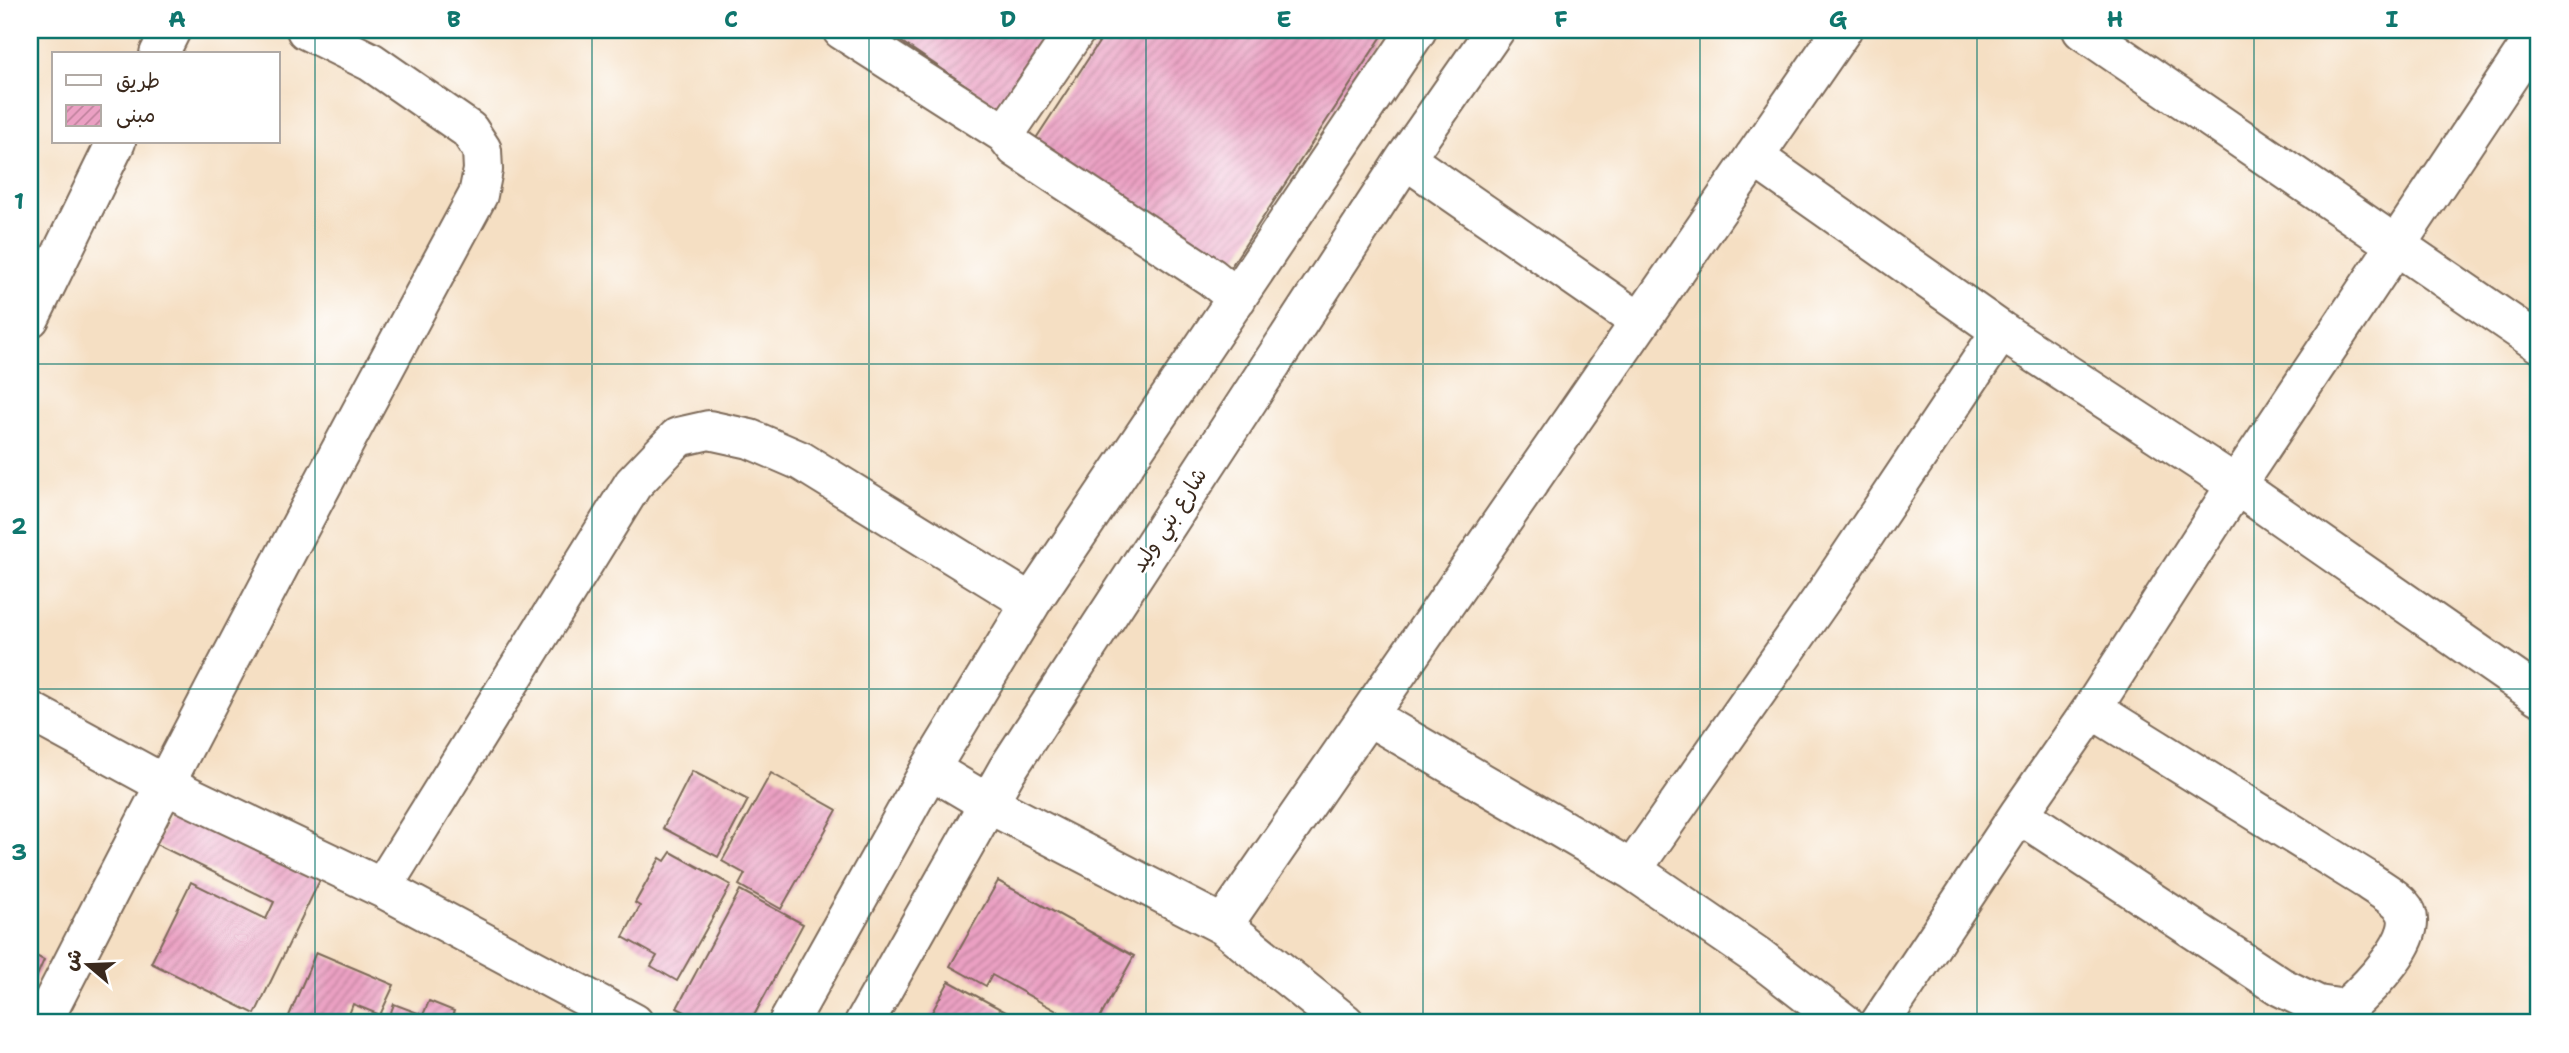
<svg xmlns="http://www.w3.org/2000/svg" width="2569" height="1053" font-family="'Shantell Sans','Playpen Sans Arabic',sans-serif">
	<defs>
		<pattern id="building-hatch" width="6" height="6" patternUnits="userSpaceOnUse" patternTransform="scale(1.75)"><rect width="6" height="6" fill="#eba0c3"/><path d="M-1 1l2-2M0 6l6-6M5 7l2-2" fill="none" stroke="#c0839e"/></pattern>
	</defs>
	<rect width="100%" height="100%" fill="#fff"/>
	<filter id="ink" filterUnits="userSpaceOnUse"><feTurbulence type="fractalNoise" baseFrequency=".0143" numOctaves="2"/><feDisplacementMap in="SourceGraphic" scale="14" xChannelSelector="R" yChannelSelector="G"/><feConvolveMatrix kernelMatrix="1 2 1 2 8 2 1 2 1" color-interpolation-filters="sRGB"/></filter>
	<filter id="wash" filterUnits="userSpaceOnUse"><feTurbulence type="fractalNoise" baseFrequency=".00686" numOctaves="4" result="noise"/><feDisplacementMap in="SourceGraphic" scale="28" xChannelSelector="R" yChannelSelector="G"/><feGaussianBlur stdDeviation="1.57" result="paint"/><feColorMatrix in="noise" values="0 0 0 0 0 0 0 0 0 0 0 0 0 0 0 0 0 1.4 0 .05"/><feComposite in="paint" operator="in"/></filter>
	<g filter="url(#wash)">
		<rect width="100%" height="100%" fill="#f5dfc3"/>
		<g id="blocks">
			<path fill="url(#building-hatch)" d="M 884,30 L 1057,30 L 1003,110 Z
				M 1107,30 L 1386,30 L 1226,274 L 1031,146 Z
				M 692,771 L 748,800 L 718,857 L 663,828 Z
				M 771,773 L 837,810 L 781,909 L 739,885 L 745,874 L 722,861 Z
				M 174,808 L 320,880 L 255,1014 L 151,963 L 191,882 L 266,919 L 274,902 L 156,844 Z
				M 671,852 L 731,885 L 677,981 L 651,966 L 657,956 L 623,937 L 640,906 L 635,903 L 660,858 L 665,861 Z
				M 998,881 L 1134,956 L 1097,1023 L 1078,1023 L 992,975 L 986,986 L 950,966 Z
				M 740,890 L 803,924 L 750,1023 L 706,1023 L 677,1008 Z
				M 316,952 L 394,985 L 380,1015 L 353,1004 L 347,1020 L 354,1023 L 286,1023 Z
				M 30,953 L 44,960 L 30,991 Z
				M 949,981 L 1026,1023 L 926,1023 Z
				M 429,1001 L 454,1011 L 449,1023 L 387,1023 L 394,1004 L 423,1015 Z"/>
		</g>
	</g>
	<g filter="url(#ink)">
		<use href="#blocks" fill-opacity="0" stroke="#7c6958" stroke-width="2"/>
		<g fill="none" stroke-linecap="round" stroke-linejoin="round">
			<g stroke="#7c6958" stroke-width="42">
				<path id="minor" d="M 842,30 L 1005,134 L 1016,148 L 1211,277 L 1237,298
					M 2082,30 L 2539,343
					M 159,54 L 171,30
					M 1005,134 L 1076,30
					M 1754,157 L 2001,331 L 2236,485 L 2539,696
					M 1405,159 L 1640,322
					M 30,318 L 116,142
					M 30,711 L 164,784 L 382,888 L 634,1023
					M 1368,716 L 1632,870 L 1760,958 L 1844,1023
					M 930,769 L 989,804 L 1223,925 L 1345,1023
					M 2019,814 L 2281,987 L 2318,1005 L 2345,1009 C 2364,992 2427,933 2402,906 C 2394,896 2378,888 2367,880 L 2092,709
					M 1632,870 L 1823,597 L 2001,331
					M 382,888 L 633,484 L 678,437 L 709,430 L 750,439 L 801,461 L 1031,603
					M 1223,925 L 1842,30
					M 42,1023 C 184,745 329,469 478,195 L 483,170 L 482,150 L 469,130 L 371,62 L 306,30
					M 788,1023 L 930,769 L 1031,603 L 1417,30
					M 864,1023 L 1007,770 L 1405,159 L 1495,30
					M 1880,1023 L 2019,814 L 2092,709 L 2236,485 L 2539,31"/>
			</g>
			<use href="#minor" stroke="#fff" stroke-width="38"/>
		</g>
	</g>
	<path fill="none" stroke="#0f766e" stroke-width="2" stroke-opacity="0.55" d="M 315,30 L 315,1023M 592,30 L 592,1023M 869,30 L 869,1023M 1146,30 L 1146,1023M 1423,30 L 1423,1023M 1700,30 L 1700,1023M 1977,30 L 1977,1023M 2254,30 L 2254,1023M 30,364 L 2539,364M 30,689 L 2539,689"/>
	<g text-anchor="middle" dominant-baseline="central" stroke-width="5" stroke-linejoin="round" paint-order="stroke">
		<g font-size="21" fill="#3b2a1e" stroke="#fff">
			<text transform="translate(1169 520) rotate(-57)">شارع بني وليد</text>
		</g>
	</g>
	<rect width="2569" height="1053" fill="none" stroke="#fff" stroke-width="77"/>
	<rect x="52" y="52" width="228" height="91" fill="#ffffff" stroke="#b1aaa5" stroke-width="2"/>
	<rect x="66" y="75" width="35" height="10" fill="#ffffff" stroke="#b1aaa5" stroke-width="2"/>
	<text x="116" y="88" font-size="21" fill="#3b2a1e">طريق</text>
	<rect x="66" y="105" width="35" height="21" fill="url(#building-hatch)" stroke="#b1aaa5" stroke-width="2"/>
	<text x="116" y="122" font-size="21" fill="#3b2a1e">مبنى</text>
	<g transform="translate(88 965) rotate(289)" stroke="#ffffff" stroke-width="5" paint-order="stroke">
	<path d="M0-5L12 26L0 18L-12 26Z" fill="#3b2a1e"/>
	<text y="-10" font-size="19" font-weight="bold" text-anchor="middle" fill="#3b2a1e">ش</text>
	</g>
	<rect x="38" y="38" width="2492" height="976" fill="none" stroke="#0f766e" stroke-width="2.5"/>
	<g font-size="23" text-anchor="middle" font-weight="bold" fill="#0f766e">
		<text x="177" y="27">A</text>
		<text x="454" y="27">B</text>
		<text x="731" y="27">C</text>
		<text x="1008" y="27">D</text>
		<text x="1284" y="27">E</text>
		<text x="1561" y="27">F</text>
		<text x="1838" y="27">G</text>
		<text x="2115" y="27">H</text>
		<text x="2392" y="27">I</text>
		<text x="19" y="209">1</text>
		<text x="19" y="534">2</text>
		<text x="19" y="860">3</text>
	</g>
</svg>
